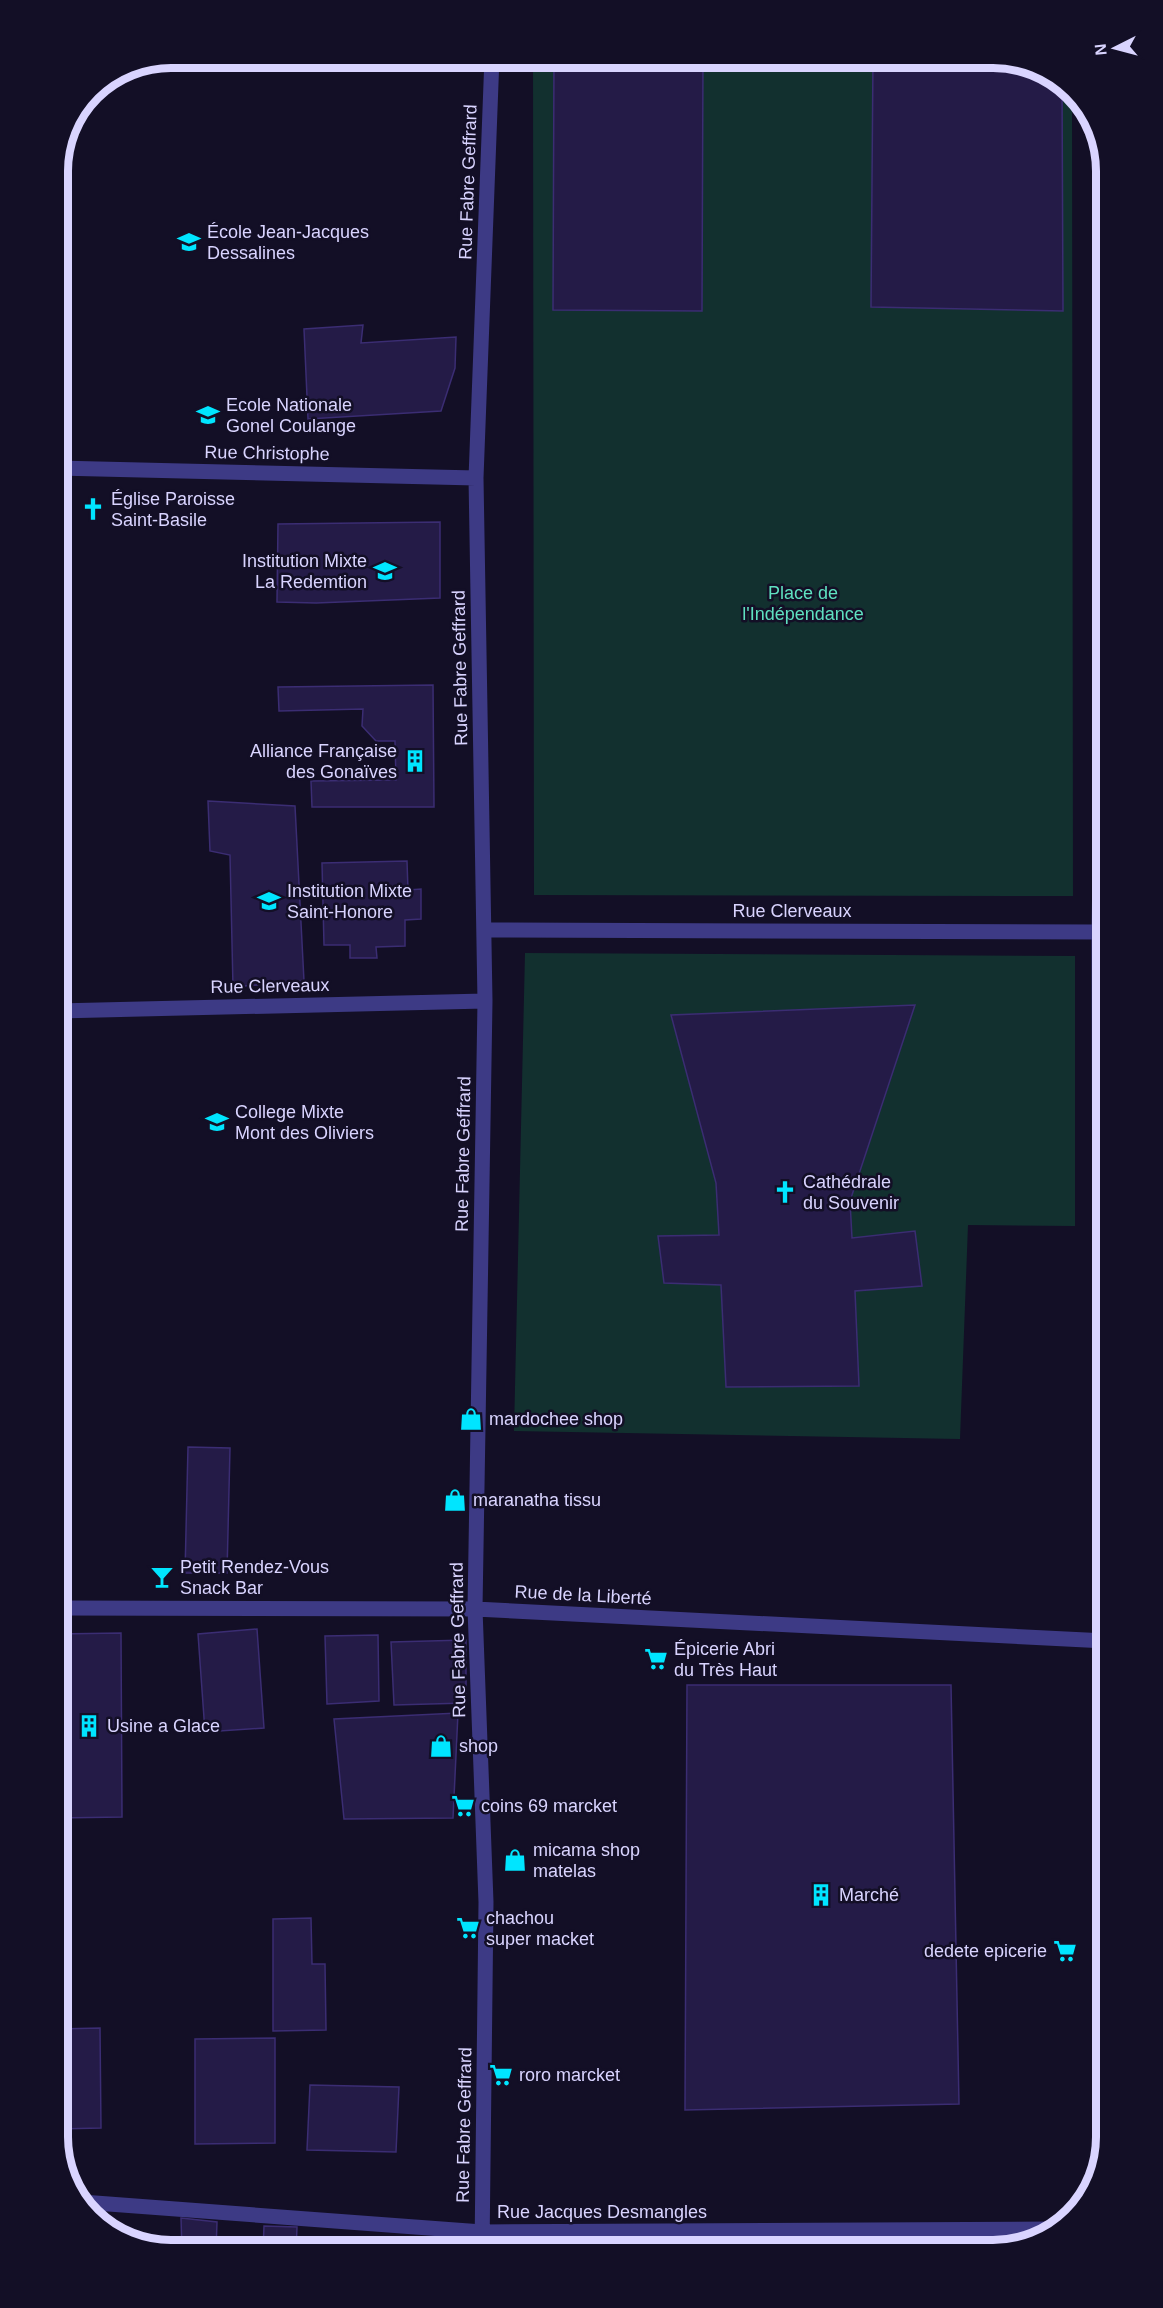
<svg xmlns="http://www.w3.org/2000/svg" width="1163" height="2308" font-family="Arial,sans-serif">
	<rect width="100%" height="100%" fill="#130f26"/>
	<path fill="#12302f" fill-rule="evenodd" d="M 533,57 L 554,57 L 554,310 L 702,311 L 703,57 L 873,57 L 871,307 L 1063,311 L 1062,80 L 1072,94 L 1073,896 L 534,895 Z
		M 525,953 L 1075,956 L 1075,1226 L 968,1225 L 960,1439 L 514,1431 ZM 915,1005 L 850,1201 L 852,1238 L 915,1232 L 921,1286 L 855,1291 L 859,1386 L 727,1387 L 721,1285 L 665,1283 L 658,1236 L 719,1235 L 716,1183 L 671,1015 Z"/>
	<path fill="#241b47" stroke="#3b2d73" stroke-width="1.5" d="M 554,57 L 703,57 L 702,311 L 553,310 Z
		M 873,57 L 1000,57 L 1062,80 L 1063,311 L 871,307 Z
		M 363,325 L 361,343 L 456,337 L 455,368 L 441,411 L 308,419 L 304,329 Z
		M 440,522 L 440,598 L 316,603 L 277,602 L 278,524 Z
		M 433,685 L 434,807 L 312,807 L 311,781 L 396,780 L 395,741 L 376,741 L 362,726 L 363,709 L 279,711 L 278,687 Z
		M 208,801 L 295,806 L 304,981 L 233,987 L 230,855 L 210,851 Z
		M 407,861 L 408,890 L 421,889 L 421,919 L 405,920 L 405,946 L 376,947 L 377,958 L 350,958 L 350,945 L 324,945 L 322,863 Z
		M 915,1005 L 850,1201 L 852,1238 L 915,1231 L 922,1286 L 855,1291 L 859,1386 L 726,1387 L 721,1285 L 664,1283 L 658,1236 L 719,1235 L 716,1183 L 671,1015 Z
		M 188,1447 L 230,1448 L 227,1573 L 185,1573 Z
		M 257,1629 L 264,1728 L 205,1732 L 198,1634 Z
		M 121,1633 L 122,1817 L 57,1818 L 57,1634 Z
		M 378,1635 L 379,1701 L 327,1704 L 325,1636 Z
		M 466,1640 L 466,1703 L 394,1705 L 391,1642 Z
		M 687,1685 L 951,1685 L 959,2104 L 685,2110 Z
		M 458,1713 L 453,1818 L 344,1819 L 334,1719 Z
		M 311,1918 L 312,1964 L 325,1964 L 326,2030 L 273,2031 L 273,1919 Z
		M 100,2028 L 101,2128 L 57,2129 L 57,2029 Z
		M 275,2038 L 275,2143 L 195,2144 L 195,2039 Z
		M 310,2085 L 399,2087 L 396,2152 L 307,2150 Z
		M 181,2218 L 217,2222 L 216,2251 L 182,2251 Z
		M 264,2226 L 297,2227 L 296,2251 L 263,2251 Z"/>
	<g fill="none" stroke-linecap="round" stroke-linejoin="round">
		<path stroke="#3d3a85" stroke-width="15" d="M 57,468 L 476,478
			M 484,930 L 1099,932
			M 57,1011 L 485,1001
			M 57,1608 L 475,1609 L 1106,1641
			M 1102,2151 L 1099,932 L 1106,483
			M 82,2202 L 482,2232 L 1052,2229
			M 482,2251 L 486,1902 L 475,1609 L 485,1001 L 476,478 L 492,57"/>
	</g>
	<defs>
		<g id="school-bare" transform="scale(1.8)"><path d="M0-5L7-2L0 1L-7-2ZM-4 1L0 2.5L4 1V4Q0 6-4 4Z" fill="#00e5ff" stroke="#130f26" stroke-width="2.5" paint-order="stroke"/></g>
		<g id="church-bare" transform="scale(1.8)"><path d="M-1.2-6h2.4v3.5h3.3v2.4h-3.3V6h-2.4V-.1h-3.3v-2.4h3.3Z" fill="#00e5ff" stroke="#130f26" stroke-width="2.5" paint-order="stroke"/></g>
		<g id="building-bare" transform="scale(1.8)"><path d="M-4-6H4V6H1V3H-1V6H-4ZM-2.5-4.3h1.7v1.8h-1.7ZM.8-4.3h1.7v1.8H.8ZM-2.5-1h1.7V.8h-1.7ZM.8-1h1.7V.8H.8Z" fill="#00e5ff" stroke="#130f26" stroke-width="2.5" paint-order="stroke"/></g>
		<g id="shop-bare" transform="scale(1.8)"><path d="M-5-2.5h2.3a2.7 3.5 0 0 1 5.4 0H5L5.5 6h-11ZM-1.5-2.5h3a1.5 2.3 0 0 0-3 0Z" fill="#00e5ff" stroke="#130f26" stroke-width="2.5" paint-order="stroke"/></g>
		<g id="bar-bare" transform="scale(1.8)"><path d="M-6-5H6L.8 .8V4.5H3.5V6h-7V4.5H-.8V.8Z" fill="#00e5ff" stroke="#130f26" stroke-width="2.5" paint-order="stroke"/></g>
		<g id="supermarket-bare" transform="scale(1.8)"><path d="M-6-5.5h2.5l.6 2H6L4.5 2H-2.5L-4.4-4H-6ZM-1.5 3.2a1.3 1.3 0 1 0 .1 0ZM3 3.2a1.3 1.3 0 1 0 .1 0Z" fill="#00e5ff" stroke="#130f26" stroke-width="2.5" paint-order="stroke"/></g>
	</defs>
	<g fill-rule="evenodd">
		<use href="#school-bare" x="189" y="242"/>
		<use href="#school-bare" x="208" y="415"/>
		<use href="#church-bare" x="93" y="509"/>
		<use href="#school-bare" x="385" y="571"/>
		<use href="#building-bare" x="415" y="761"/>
		<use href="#school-bare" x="269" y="901"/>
		<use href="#school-bare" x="217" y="1122"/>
		<use href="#church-bare" x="785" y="1192"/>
		<use href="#shop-bare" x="471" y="1419"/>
		<use href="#shop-bare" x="455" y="1500"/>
		<use href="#bar-bare" x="162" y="1577"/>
		<use href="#supermarket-bare" x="656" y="1659"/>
		<use href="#building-bare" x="89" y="1726"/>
		<use href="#shop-bare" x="441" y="1746"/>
		<use href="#supermarket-bare" x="463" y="1806"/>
		<use href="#shop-bare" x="515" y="1860"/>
		<use href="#building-bare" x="821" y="1895"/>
		<use href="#supermarket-bare" x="468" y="1928"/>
		<use href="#supermarket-bare" x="1065" y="1951"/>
		<use href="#supermarket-bare" x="501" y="2075"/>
	</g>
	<g text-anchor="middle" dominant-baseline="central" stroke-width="5" stroke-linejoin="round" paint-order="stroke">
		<g font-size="18" fill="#d9d4ff" stroke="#130f26">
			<text transform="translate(468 182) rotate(-88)">Rue Fabre Geffrard</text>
			<text transform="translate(267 453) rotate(1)">Rue Christophe</text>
			<text transform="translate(460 668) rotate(-91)">Rue Fabre Geffrard</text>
			<text x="792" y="911">Rue Clerveaux</text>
			<text transform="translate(270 986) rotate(-1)">Rue Clerveaux</text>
			<text transform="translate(463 1154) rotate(-89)">Rue Fabre Geffrard</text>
			<text transform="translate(583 1595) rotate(3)">Rue de la Liberté</text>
			<text transform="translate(458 1640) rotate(-91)">Rue Fabre Geffrard</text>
			<text transform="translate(464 2125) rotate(-89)">Rue Fabre Geffrard</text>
			<text x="602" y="2212">Rue Jacques Desmangles</text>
		</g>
		<g font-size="18" fill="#d9d4ff" stroke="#130f26" text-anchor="start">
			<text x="207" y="232">École Jean-Jacques<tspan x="207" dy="21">Dessalines</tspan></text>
			<text x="226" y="405">Ecole Nationale<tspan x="226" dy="21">Gonel Coulange</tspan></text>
			<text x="111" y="499">Église Paroisse<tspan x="111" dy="21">Saint-Basile</tspan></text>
			<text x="367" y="561" text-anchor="end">Institution Mixte<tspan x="367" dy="21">La Redemtion</tspan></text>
			<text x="397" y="751" text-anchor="end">Alliance Française<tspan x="397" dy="21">des Gonaïves</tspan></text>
			<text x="287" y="891">Institution Mixte<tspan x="287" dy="21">Saint-Honore</tspan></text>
			<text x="235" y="1112">College Mixte<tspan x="235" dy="21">Mont des Oliviers</tspan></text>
			<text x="803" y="1182">Cathédrale<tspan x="803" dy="21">du Souvenir</tspan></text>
			<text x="489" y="1419">mardochee shop</text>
			<text x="473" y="1500">maranatha tissu</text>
			<text x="180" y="1567">Petit Rendez-Vous<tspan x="180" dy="21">Snack Bar</tspan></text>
			<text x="674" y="1649">Épicerie Abri<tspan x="674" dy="21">du Très Haut</tspan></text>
			<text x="107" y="1726">Usine a Glace</text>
			<text x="459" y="1746">shop</text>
			<text x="481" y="1806">coins 69 marcket</text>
			<text x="533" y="1850">micama shop<tspan x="533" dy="21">matelas</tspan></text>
			<text x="839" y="1895">Marché</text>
			<text x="486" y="1918">chachou<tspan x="486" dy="21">super macket</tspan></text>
			<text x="1047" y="1951" text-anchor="end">dedete epicerie</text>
			<text x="519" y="2075">roro marcket</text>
		</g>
		<g font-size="18" fill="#5fe0c0" stroke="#130f26">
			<text x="803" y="593">Place de<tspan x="803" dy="21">l'Indépendance</tspan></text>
		</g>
	</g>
	<path d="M0 0H1163V2308H0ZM171 68H993A103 103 0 0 1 1096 171V2137A103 103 0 0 1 993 2240H171A103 103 0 0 1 68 2137V171A103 103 0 0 1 171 68Z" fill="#130f26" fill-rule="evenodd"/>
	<path fill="none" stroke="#d9d4ff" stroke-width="8" d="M171 68H993A103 103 0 0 1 1096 171V2137A103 103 0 0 1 993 2240H171A103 103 0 0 1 68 2137V171A103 103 0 0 1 171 68Z"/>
	<g transform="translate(1115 48) rotate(264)" stroke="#130f26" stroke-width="4.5" paint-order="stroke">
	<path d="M0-4.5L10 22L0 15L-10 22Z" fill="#d9d4ff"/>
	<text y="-9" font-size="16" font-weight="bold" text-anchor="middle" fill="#d9d4ff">N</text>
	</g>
</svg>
